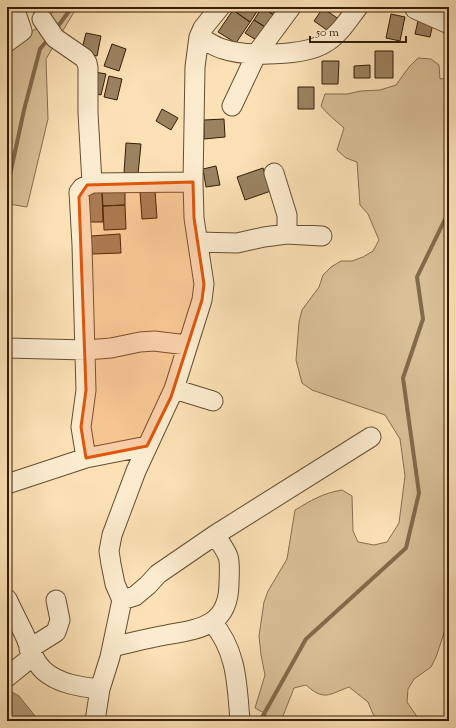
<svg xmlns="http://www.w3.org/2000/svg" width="456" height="728" font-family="'Sorts Mill Goudy',serif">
	<rect width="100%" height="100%" fill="#fbe1b5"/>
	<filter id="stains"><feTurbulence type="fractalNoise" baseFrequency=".005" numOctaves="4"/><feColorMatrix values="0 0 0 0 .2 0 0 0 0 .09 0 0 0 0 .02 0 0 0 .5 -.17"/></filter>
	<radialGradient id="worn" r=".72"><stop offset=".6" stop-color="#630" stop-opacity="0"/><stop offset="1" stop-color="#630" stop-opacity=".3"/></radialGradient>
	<path fill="#d9c097" stroke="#866e4f" d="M 58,7 L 77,7 L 46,59 L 48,119 L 27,207 L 9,204 L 7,202 L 7,47 L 37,28 Z
		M 418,58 L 431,59 L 439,65 L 440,79 L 449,78 L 449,618 L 436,657 L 431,667 L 414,679 L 408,689 L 407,702 L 420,721 L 379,721 L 373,714 L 368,702 L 349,687 C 328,695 324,701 306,685 L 294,688 L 281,721 L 264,721 L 266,714 L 255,708 L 265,675 L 261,655 L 259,636 L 264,602 L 268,591 L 287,559 L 295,510 C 310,501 323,493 342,490 L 352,496 L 353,531 L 358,542 L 374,545 L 387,542 L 399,523 L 405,476 L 400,439 L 385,415 L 312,390 L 302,383 L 296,360 L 299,322 L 302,310 L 319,287 L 323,275 L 331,267 L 341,261 L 352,261 L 363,257 L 373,251 L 379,240 L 368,214 L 360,205 L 357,162 L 346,158 L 337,150 L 344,128 L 327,113 L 321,106 L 325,94 L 347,94 L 361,91 L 380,90 L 396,85 L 409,67 Z"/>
	<path fill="#b79e7a" stroke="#826a4c" d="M 7,689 L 19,696 L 39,721 L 7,721 Z"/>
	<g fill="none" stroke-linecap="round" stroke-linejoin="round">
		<path stroke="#826a4c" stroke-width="4" d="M 56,29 L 72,7
			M 449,110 L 448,118 L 449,127
			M 7,189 L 24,110 L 40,49 L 49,38
			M 260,721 L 306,639 L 406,548 L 419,493 L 403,378 L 423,319 L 417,277 L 447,215 L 449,206"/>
	</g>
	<path fill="#9b8361" stroke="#331d07" d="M 235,7 L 260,7 L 250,22 L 233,10 Z
		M 262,7 L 278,18 L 270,30 L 254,20 Z
		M 262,7 L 285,7 L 278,18 Z
		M 323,8 L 340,20 L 331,33 L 314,21 Z
		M 233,10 L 250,22 L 236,43 L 218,32 Z
		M 391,14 L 405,17 L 400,41 L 386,38 Z
		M 254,20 L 270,30 L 261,43 L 245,33 Z
		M 418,21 L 433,23 L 430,37 L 415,34 Z
		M 86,33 L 101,36 L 97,56 L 81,53 Z
		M 112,44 L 126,49 L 119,71 L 104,66 Z
		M 375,51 L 393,51 L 393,78 L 375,78 Z
		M 322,61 L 339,61 L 338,84 L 322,84 Z
		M 370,65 L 370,78 L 354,78 L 354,66 Z
		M 95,72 L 106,74 L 101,95 L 93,93 Z
		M 109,76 L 122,79 L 117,100 L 104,97 Z
		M 298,87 L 314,87 L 314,109 L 298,109 Z
		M 162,109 L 178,118 L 171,130 L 156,121 Z
		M 224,119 L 225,137 L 204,139 L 204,120 Z
		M 126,143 L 141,144 L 138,174 L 124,173 Z
		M 216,166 L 220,185 L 206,187 L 203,169 Z
		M 263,168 L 271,191 L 245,200 L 237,177 Z
		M 125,191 L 125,205 L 103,206 L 102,192 Z
		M 155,191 L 157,218 L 142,219 L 140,192 Z
		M 83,192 L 102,192 L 103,222 L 84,222 Z
		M 125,205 L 126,229 L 104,230 L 103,206 Z
		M 120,234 L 121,253 L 92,254 L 91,236 Z"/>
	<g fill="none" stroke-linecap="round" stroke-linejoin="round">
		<g stroke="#654e32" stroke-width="21">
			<path id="minor" d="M 415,9 L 449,24
				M 42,19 L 55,38 L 84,58 L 87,63 L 88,68 L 88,113 L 92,183
				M 199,37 C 207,41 215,47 223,49 C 246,57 305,56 325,43 C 339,35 348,20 358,7
				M 7,42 L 22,31 L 14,7
				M 232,106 L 257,53 L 291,7
				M 274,173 L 287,215 L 287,234
				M 198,242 L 237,243 L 264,237 L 287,234 L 322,236
				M 7,348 L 86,350 L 111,348 L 140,342 L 154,341 L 187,345
				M 174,389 L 213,401
				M 86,458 L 81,427 L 86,390 L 82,245 L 79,192 L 82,188 L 92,183 L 193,182
				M 7,484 L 86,458 L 147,446
				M 7,599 C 13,612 20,625 26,638 C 30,649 34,661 43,670 C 58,684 81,687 100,689
				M 122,600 L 135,596 L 148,585 L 158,574 L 215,535 L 371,437
				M 212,622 C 237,651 237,684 240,721
				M 112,647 C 130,643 148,638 166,635 C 200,629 229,626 229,583 C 230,556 231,558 215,535
				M 29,649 L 56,632 L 60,620 L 56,600
				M 7,677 L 33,656
				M 95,721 L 100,689 L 110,657 L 122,600 L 115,584 L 111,564 L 109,551 L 112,535 L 136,471 L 174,389 L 202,300 L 204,284 L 194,218 L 193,182 L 195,67 L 199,37 L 203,28 L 220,7"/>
		</g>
		<use href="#minor" stroke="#fceccf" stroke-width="19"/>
	</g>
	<path fill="#df560c" fill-opacity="0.2" stroke="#df560c" stroke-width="3" stroke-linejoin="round" d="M 193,182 L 194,218 L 204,284 L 202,300 L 171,397 L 147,446 L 86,458 L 81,427 L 86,390 L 79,197 L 87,185 Z"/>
	<rect width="456" height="728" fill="none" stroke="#fbe1b5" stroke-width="24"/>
	<rect x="8" y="8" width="440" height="712" fill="none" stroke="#331d07" stroke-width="2"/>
	<rect x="12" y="12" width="432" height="704" fill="none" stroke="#331d07"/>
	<path d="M310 36v6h96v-6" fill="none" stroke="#331d07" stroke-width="2"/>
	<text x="316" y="36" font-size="12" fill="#331d07" stroke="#fceccf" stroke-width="3" paint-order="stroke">50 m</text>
	<rect width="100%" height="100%" filter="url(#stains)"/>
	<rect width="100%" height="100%" fill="url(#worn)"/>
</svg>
